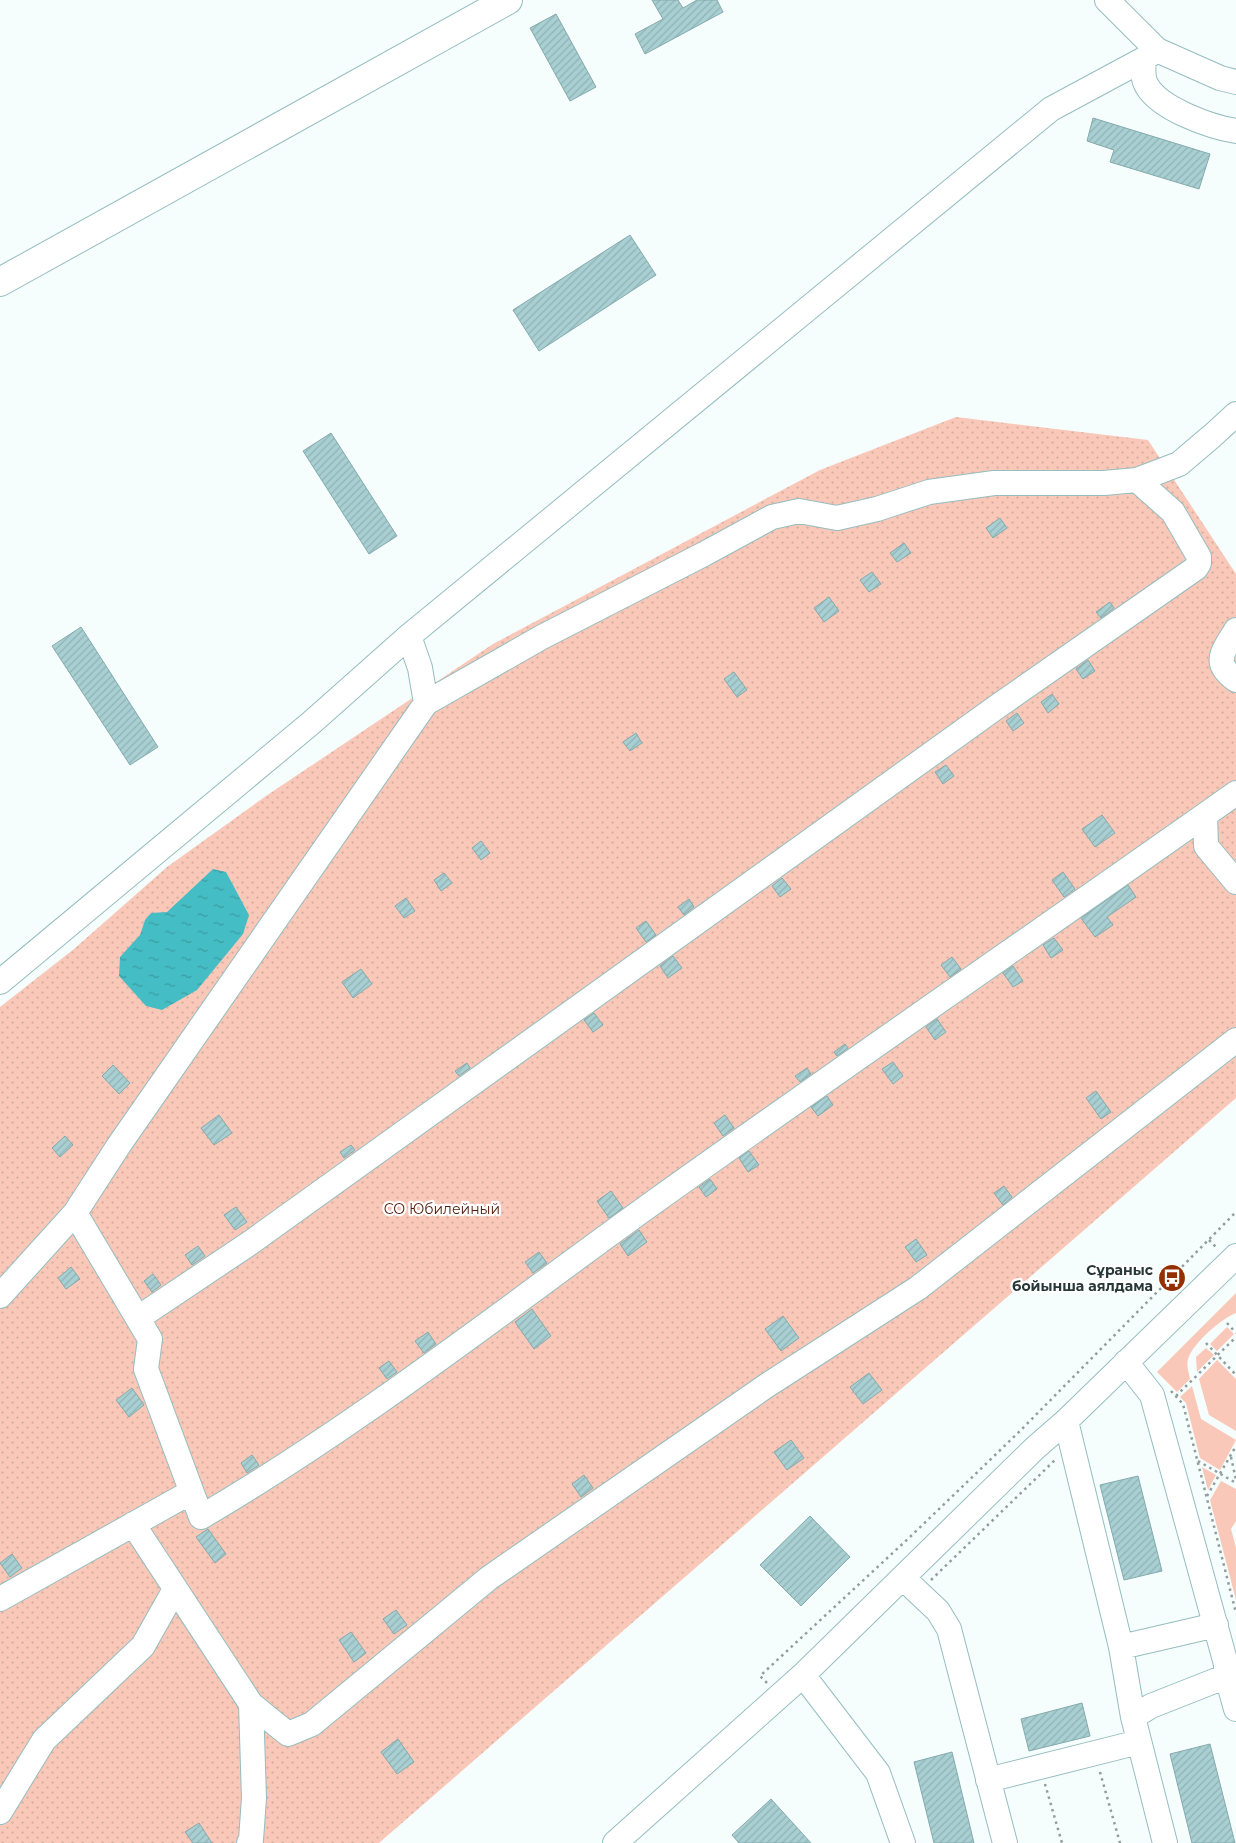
<svg xmlns="http://www.w3.org/2000/svg" width="1236" height="1843" font-family="Montserrat,sans-serif">
	<defs>
		<pattern id="garden-dots" width="8" height="8" patternUnits="userSpaceOnUse" patternTransform="scale(1.25)"><rect width="8" height="8" fill="#f9c8b8"/><path d="M2 2h.1M6 6h.1" fill="none" stroke="#d5ad9f" stroke-width="1.8" stroke-linecap="round"/></pattern>
		<pattern id="water-ripples" width="26" height="14" patternUnits="userSpaceOnUse" patternTransform="scale(1.25)"><rect width="26" height="14" fill="#45bdc5"/><path d="M2 4q2-2 4 0t4 0M15 11q2-2 4 0t4 0" fill="none" stroke="#3a9ba1"/></pattern>
		<pattern id="building-hatch" width="6" height="6" patternUnits="userSpaceOnUse" patternTransform="scale(1.25)"><rect width="6" height="6" fill="#a8cfd2"/><path d="M-1 1l2-2M0 6l6-6M5 7l2-2" fill="none" stroke="#91b2b5"/></pattern>
	</defs>
	<rect width="100%" height="100%" fill="#f5fdfd"/>
	<path fill="#f9c8b8" d="M 1236,1293 L 1236,1313 C 1221,1319 1193,1343 1188,1359 C 1186,1365 1189,1373 1190,1379 L 1177,1392 L 1157,1372 Z
		M 1227,1327 L 1234,1334 L 1217,1351 L 1210,1344 Z
		M 1206,1348 L 1214,1355 L 1197,1372 L 1196,1357 Z
		M 1217,1360 L 1236,1379 L 1236,1431 L 1209,1415 L 1199,1379 Z
		M 1192,1386 L 1201,1419 L 1236,1440 L 1220,1470 L 1200,1458 L 1186,1403 L 1180,1397 Z
		M 1202,1467 L 1216,1475 L 1208,1490 Z
		M 1221,1481 L 1236,1489 L 1236,1521 L 1231,1529 L 1236,1548 L 1236,1600 L 1210,1500 Z"/>
	<path fill="url(#garden-dots)" d="M 956,417 L 1148,440 L 1236,574 L 1236,1098 L 379,1843 L 0,1843 L 0,1007 L 74,949 L 167,867 L 266,796 L 493,644 L 820,470 Z"/>
	<path fill="url(#water-ripples)" d="M 213,869 L 226,872 L 249,915 L 243,934 L 197,990 L 162,1010 L 146,1006 L 119,976 L 120,957 L 140,935 L 145,920 L 151,913 L 167,912 Z"/>
	<path fill="url(#building-hatch)" stroke="#84aaac" d="M 652,0 L 678,0 L 683,8 L 697,0 L 717,0 L 723,12 L 645,54 L 635,34 L 663,19 Z
		M 556,14 L 596,87 L 570,101 L 530,28 Z
		M 1093,118 L 1210,154 L 1199,189 L 1110,162 L 1114,150 L 1087,141 Z
		M 630,235 L 656,275 L 539,351 L 513,310 Z
		M 331,433 L 397,536 L 369,554 L 303,451 Z
		M 1000,518 L 1007,528 L 993,538 L 986,528 Z
		M 904,543 L 911,553 L 897,562 L 890,553 Z
		M 872,572 L 881,584 L 869,592 L 860,580 Z
		M 829,597 L 839,611 L 824,622 L 814,608 Z
		M 1110,602 L 1114,608 L 1101,618 L 1096,612 Z
		M 81,627 L 158,747 L 130,765 L 52,646 Z
		M 1088,660 L 1095,671 L 1083,679 L 1076,669 Z
		M 734,672 L 747,690 L 737,697 L 724,679 Z
		M 1052,694 L 1059,704 L 1048,713 L 1041,702 Z
		M 1017,713 L 1024,723 L 1013,731 L 1006,721 Z
		M 636,733 L 642,743 L 630,751 L 623,742 Z
		M 946,765 L 954,776 L 943,784 L 935,772 Z
		M 1102,815 L 1115,833 L 1095,847 L 1082,829 Z
		M 481,841 L 490,853 L 481,860 L 472,848 Z
		M 1063,872 L 1075,889 L 1064,897 L 1052,880 Z
		M 444,873 L 452,883 L 441,891 L 434,880 Z
		M 782,878 L 791,889 L 780,897 L 772,886 Z
		M 1128,885 L 1136,897 L 1107,917 L 1113,925 L 1095,937 L 1081,918 Z
		M 406,898 L 415,911 L 404,918 L 395,906 Z
		M 689,899 L 694,907 L 684,915 L 678,907 Z
		M 646,921 L 656,935 L 646,942 L 636,928 Z
		M 1054,938 L 1063,950 L 1051,958 L 1043,945 Z
		M 673,956 L 682,968 L 668,978 L 660,966 Z
		M 952,957 L 961,969 L 950,977 L 941,965 Z
		M 1013,966 L 1023,981 L 1013,987 L 1003,973 Z
		M 361,969 L 372,984 L 353,998 L 342,982 Z
		M 594,1013 L 603,1025 L 593,1032 L 584,1020 Z
		M 937,1019 L 946,1032 L 935,1040 L 926,1027 Z
		M 845,1044 L 848,1048 L 837,1056 L 834,1052 Z
		M 893,1062 L 903,1076 L 893,1084 L 882,1069 Z
		M 467,1063 L 470,1068 L 459,1076 L 455,1071 Z
		M 113,1065 L 130,1083 L 119,1094 L 102,1076 Z
		M 807,1068 L 811,1074 L 800,1082 L 795,1076 Z
		M 1096,1091 L 1111,1112 L 1101,1119 L 1086,1098 Z
		M 827,1096 L 833,1105 L 818,1116 L 811,1107 Z
		M 219,1115 L 232,1133 L 214,1145 L 201,1128 Z
		M 725,1115 L 734,1128 L 723,1136 L 714,1123 Z
		M 65,1136 L 73,1145 L 60,1157 L 52,1148 Z
		M 351,1145 L 355,1150 L 344,1158 L 340,1152 Z
		M 749,1151 L 759,1165 L 748,1172 L 739,1158 Z
		M 710,1179 L 717,1189 L 706,1197 L 699,1187 Z
		M 1004,1186 L 1012,1197 L 1003,1205 L 994,1193 Z
		M 611,1191 L 623,1208 L 609,1218 L 597,1201 Z
		M 236,1207 L 247,1222 L 235,1230 L 224,1215 Z
		M 639,1230 L 647,1242 L 628,1256 L 620,1244 Z
		M 916,1239 L 927,1255 L 916,1262 L 905,1247 Z
		M 198,1246 L 205,1256 L 192,1265 L 185,1255 Z
		M 539,1252 L 547,1263 L 533,1273 L 525,1262 Z
		M 71,1267 L 80,1279 L 66,1289 L 58,1278 Z
		M 153,1274 L 161,1285 L 152,1292 L 144,1281 Z
		M 532,1309 L 551,1336 L 534,1349 L 515,1322 Z
		M 783,1316 L 799,1338 L 781,1351 L 765,1329 Z
		M 428,1332 L 436,1344 L 424,1353 L 415,1341 Z
		M 389,1361 L 397,1372 L 387,1379 L 379,1368 Z
		M 869,1373 L 882,1390 L 863,1404 L 850,1387 Z
		M 132,1388 L 144,1405 L 129,1417 L 116,1400 Z
		M 791,1440 L 804,1458 L 787,1470 L 774,1452 Z
		M 252,1455 L 259,1465 L 247,1473 L 241,1463 Z
		M 584,1475 L 593,1488 L 581,1497 L 572,1484 Z
		M 1138,1476 L 1162,1571 L 1124,1580 L 1100,1485 Z
		M 810,1516 L 850,1557 L 801,1606 L 760,1565 Z
		M 208,1529 L 226,1554 L 215,1563 L 196,1537 Z
		M 12,1554 L 22,1568 L 10,1577 L 0,1563 Z
		M 396,1610 L 407,1625 L 394,1634 L 383,1619 Z
		M 351,1632 L 366,1653 L 354,1662 L 339,1640 Z
		M 1082,1703 L 1090,1736 L 1029,1751 L 1021,1719 Z
		M 398,1739 L 414,1762 L 397,1774 L 381,1752 Z
		M 1210,1744 L 1235,1843 L 1192,1843 L 1170,1754 Z
		M 952,1752 L 974,1843 L 934,1843 L 914,1762 Z
		M 771,1799 L 811,1843 L 739,1843 L 732,1835 Z
		M 199,1823 L 212,1843 L 193,1843 L 185,1832 Z"/>
	<g fill="none" stroke-linecap="round" stroke-linejoin="round">
		<g stroke="#96bdbf" stroke-width="26">
			<path id="minor" d="M 1107,0 L 1157,50 L 1220,78 L 1236,82
				M 1144,59 C 1143,69 1142,78 1147,86 C 1160,109 1211,127 1236,131
				M 1137,480 L 1179,464 L 1212,436 L 1236,414
				M 1236,630 C 1230,641 1216,656 1224,668 C 1227,673 1232,677 1236,680
				M 1205,815 L 1206,846 L 1236,882
				M 0,982 L 311,723 L 409,636
				M 75,1213 L 150,1339 L 146,1369 L 201,1517 C 360,1424 505,1309 654,1202 C 847,1064 1042,930 1236,793
				M 0,1296 L 75,1213 L 119,1145 L 426,703 L 420,668 L 409,636 L 1051,109 L 1144,59 L 1157,50
				M 138,1318 L 250,1243 L 998,706 L 1196,568 L 1199,563 L 1199,557 L 1173,512 L 1137,480 L 1104,483 L 994,483 L 929,492 L 877,509 L 837,518 L 799,511 L 772,517 L 704,554 L 542,637 L 426,703
				M 1126,1362 L 1152,1395 L 1226,1664 L 1226,1673 L 1222,1678 L 1151,1706 L 1133,1717
				M 1066,1421 L 1121,1647 L 1133,1717 L 1165,1843
				M 133,1524 L 251,1704 L 288,1734 L 312,1724 L 489,1578 L 766,1386 L 918,1288 L 1236,1040
				M 903,1578 L 938,1611 L 949,1629 L 1005,1843
				M 0,1599 L 191,1492
				M 1121,1647 L 1216,1625
				M 1226,1673 L 1236,1709
				M 803,1675 L 878,1773 L 903,1843
				M 988,1780 L 1139,1742
				M 0,1812 L 44,1740 L 143,1646 L 175,1589
				M 249,1843 L 251,1840 L 254,1798 L 251,1704
				M 615,1843 L 803,1675 L 1035,1448 L 1066,1421 L 1236,1256"/>
		</g>
		<g stroke="#96bdbf" stroke-width="30">
			<path id="highway" d="M 0,282 L 508,0"/>
		</g>
		<path stroke="#919d9d" stroke-width="2.5" stroke-dasharray="2.5 4" stroke-linecap="butt" d="M 1209,1240 L 1217,1248
			M 1227,1323 L 1236,1333
			M 1206,1343 L 1236,1375
			M 1171,1391 L 1183,1404 L 1236,1613
			M 1176,1396 L 1236,1337
			M 1231,1457 L 1236,1480
			M 1198,1461 L 1236,1483
			M 1207,1496 L 1236,1446
			M 931,1580 L 1055,1460
			M 767,1683 L 760,1676 L 911,1536 L 1020,1431 L 1236,1212
			M 1100,1772 L 1120,1843
			M 1045,1784 L 1062,1843"/>
		<use href="#minor" stroke="#fff" stroke-width="24"/>
		<use href="#highway" stroke="#fff" stroke-width="28"/>
	</g>
	<defs>
		<g id="bus-disc" transform="scale(1.4375)"><circle r="9.5" fill="#942f00" stroke="#fff"/><path d="M-5-6H5V4H4V6H2V4H-2V6H-4V4H-5ZM-3.5-4V0h7V-4ZM-3.5 1.2v1.5H-2V1.2ZM2 1.2v1.5H3.5V1.2Z" fill="#fff"/></g>
	</defs>
	<g fill-rule="evenodd">
		<use href="#bus-disc" x="1172" y="1278"/>
	</g>
	<g text-anchor="middle" dominant-baseline="central" stroke-width="4.5" stroke-linejoin="round" paint-order="stroke">
		<g font-size="14" fill="#501d0b" stroke="#fff">
			<text x="442" y="1209">СО Юбилейный</text>
		</g>
		<g font-size="14" font-weight="bold" fill="#283839" stroke="#fff" text-anchor="end">
			<text x="1153" y="1270">Сұраныс<tspan x="1153" dy="16">бойынша аялдама</tspan></text>
		</g>
	</g>
</svg>
